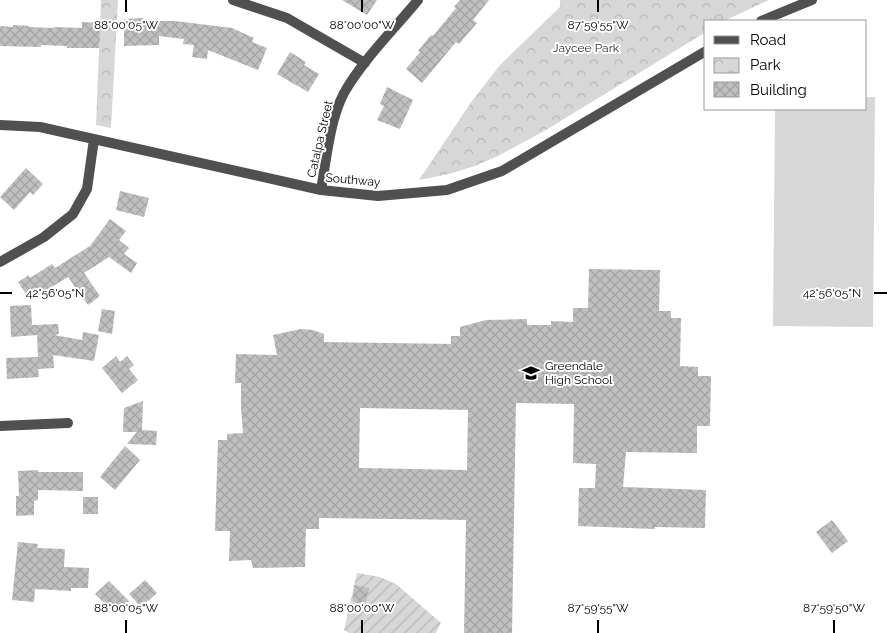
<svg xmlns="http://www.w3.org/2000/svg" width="887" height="633" font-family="Raleway,sans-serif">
	<defs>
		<pattern id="park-crowns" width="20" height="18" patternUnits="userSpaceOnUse" patternTransform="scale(1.25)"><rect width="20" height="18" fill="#d7d7d7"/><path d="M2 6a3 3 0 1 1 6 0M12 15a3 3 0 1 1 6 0" fill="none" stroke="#b7b7b7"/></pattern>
		<pattern id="garden-furrows" width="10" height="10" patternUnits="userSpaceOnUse" patternTransform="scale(1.25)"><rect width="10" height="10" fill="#d7d7d7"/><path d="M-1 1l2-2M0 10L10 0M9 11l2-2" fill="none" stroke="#b7b7b7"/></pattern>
		<pattern id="building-cross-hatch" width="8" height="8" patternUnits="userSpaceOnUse" patternTransform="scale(1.25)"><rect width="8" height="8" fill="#c0c0c0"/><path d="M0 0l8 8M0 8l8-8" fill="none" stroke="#a3a3a3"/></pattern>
	</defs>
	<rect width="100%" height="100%" fill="#fff"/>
	<path fill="url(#park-crowns)" d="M 101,0 L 118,0 L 111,128 L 96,125 Z
		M 560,0 L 769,0 L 724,21 L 706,21 L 706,32 L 546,130 L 498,156 L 475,166 L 449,174 L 419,180 L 472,101 L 500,65 L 560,7 Z"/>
	<path fill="url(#garden-furrows)" d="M 357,573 L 380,577 L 396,584 L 441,623 L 436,633 L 349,633 L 344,630 Z"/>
	<path fill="#d7d7d7" d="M 866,97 L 875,97 L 873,327 L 773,326 L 775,109 L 866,109 Z"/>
	<path fill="url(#building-cross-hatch)" fill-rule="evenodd" d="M 342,0 L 377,0 L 367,15 Z
		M 460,0 L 489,0 L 473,20 L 477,23 L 459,44 L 456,42 L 422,83 L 406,69 L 420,52 L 418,51 L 431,35 L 433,36 L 456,8 L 454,7 Z
		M 143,18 L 143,21 L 175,21 L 232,28 L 254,38 L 252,42 L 267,48 L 258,70 L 208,50 L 207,59 L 192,57 L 194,45 L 183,44 L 184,39 L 159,36 L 159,45 L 124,46 L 124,19 Z
		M 82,22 L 101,23 L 99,48 L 67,48 L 67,46 L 41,45 L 41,47 L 0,46 L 0,26 L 13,27 L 13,25 L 30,26 L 29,27 L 54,28 L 54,27 L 82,28 Z
		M 290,52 L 306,62 L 304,65 L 319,74 L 308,92 L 277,74 Z
		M 387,87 L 413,100 L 400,129 L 377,120 L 384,106 L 380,104 Z
		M 26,168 L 43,184 L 33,195 L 30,192 L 14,210 L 0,197 Z
		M 120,191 L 149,198 L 144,217 L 116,210 Z
		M 110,219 L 126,231 L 119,240 L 129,248 L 124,254 L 137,263 L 131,273 L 109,257 L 84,273 L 100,296 L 88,305 L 68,277 L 30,300 L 18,282 L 29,275 L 30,278 L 52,264 L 55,268 L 90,246 Z
		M 589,269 L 660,270 L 659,311 L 671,311 L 671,318 L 681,318 L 680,366 L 698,367 L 698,376 L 711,376 L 710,426 L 697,426 L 697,453 L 626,452 L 623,487 L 706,490 L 705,528 L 655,527 L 655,529 L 578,526 L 579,488 L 595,488 L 596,464 L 573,463 L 574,404 L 516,403 L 512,633 L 464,633 L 466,520 L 319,518 L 319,529 L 306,529 L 305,567 L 253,568 L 251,560 L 229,561 L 230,531 L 215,531 L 218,440 L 227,440 L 227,434 L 243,433 L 241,408 L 241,383 L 235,383 L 236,354 L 277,355 L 273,335 L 301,329 L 313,330 L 324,334 L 324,342 L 451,344 L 451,336 L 460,336 L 460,327 L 486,320 L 527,319 L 527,325 L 551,325 L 551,321 L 573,322 L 573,308 L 588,308 ZM 360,408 L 468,410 L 467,470 L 359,468 Z
		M 31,305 L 32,325 L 58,324 L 59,334 L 54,335 L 82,340 L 83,332 L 99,335 L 94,361 L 53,355 L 54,368 L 38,369 L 39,377 L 7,379 L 6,358 L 38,357 L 37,335 L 11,337 L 10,306 Z
		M 102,309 L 115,311 L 112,334 L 98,331 Z
		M 116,356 L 120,362 L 127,356 L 134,365 L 129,369 L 138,380 L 122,393 L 102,368 Z
		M 143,401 L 142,430 L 157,431 L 156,445 L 127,444 L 137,432 L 123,432 L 124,408 Z
		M 125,446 L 140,460 L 115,490 L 100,477 Z
		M 38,470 L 38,472 L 83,472 L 83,491 L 38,490 L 38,500 L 34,501 L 34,515 L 16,516 L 16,496 L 19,496 L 18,471 Z
		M 83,497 L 98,497 L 98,514 L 83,514 Z
		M 832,520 L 848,541 L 832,553 L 816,532 Z
		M 18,542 L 38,544 L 37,548 L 65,549 L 64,567 L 89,568 L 88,588 L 71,588 L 71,591 L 35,589 L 34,602 L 12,600 Z
		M 145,580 L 157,593 L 141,607 L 129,594 Z
		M 109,581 L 129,601 L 115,614 L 95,594 Z
		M 354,585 L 369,588 L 365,606 L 353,601 Z"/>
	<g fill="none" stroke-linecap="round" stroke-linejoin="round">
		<path stroke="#505050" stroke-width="10" d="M 233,0 L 287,18 L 365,63
			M 761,21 L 812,0
			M 0,125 L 40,127 L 321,190 L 378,196 L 447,190 L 502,171 L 706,51
			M 321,190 C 326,161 330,119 344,93 C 361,62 395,28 418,0
			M 0,262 L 44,237 L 73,214 L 87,189 L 94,139
			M 0,426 L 68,423"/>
	</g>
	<path fill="none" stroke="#000" stroke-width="2" d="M 126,0 L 126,12M 362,0 L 362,12M 598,0 L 598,12M 0,293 L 12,293M 874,293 L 887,293M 126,620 L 126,633M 362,620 L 362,633M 598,620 L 598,633M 834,620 L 834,633"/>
	<defs>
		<g id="school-bare" transform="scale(1.35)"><path d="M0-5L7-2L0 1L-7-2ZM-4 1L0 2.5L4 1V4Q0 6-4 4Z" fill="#000" stroke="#fff" stroke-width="2.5" paint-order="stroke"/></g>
	</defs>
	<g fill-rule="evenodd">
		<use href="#school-bare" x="531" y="373"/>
	</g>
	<g text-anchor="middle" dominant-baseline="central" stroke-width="4" stroke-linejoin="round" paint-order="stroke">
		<g font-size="12" fill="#2e2e2e" stroke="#fff">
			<text x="586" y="48">Jaycee Park</text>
		</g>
		<g font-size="12" fill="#000" stroke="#fff">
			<text transform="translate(320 139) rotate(-77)">Catalpa Street</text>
			<text transform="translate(353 180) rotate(5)">Southway</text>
		</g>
		<g font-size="12" fill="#000" stroke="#fff" text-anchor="start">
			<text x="545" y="366">Greendale<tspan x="545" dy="14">High School</tspan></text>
		</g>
	</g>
	<g font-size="12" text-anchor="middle" fill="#000" stroke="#fff" stroke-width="4" stroke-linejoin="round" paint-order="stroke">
		<text x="126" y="29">88°00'05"W</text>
		<text x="362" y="29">88°00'00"W</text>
		<text x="598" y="29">87°59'55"W</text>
		<text x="55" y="297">42°56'05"N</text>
		<text x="832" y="297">42°56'05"N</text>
		<text x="126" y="612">88°00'05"W</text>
		<text x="362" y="612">88°00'00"W</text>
		<text x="598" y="612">87°59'55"W</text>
		<text x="834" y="612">87°59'50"W</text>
	</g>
	<rect x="704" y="20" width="162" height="90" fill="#ffffff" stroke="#999999"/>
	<rect x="714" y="36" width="25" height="8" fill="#505050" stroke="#999999"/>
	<text x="750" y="45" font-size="15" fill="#000000">Road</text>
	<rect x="714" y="58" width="25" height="15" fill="url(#park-crowns)" stroke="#999999"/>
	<text x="750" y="70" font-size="15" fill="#000000">Park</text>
	<rect x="714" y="82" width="25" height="15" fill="url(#building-cross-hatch)" stroke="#999999"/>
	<text x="750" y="95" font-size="15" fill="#000000">Building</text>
</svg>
